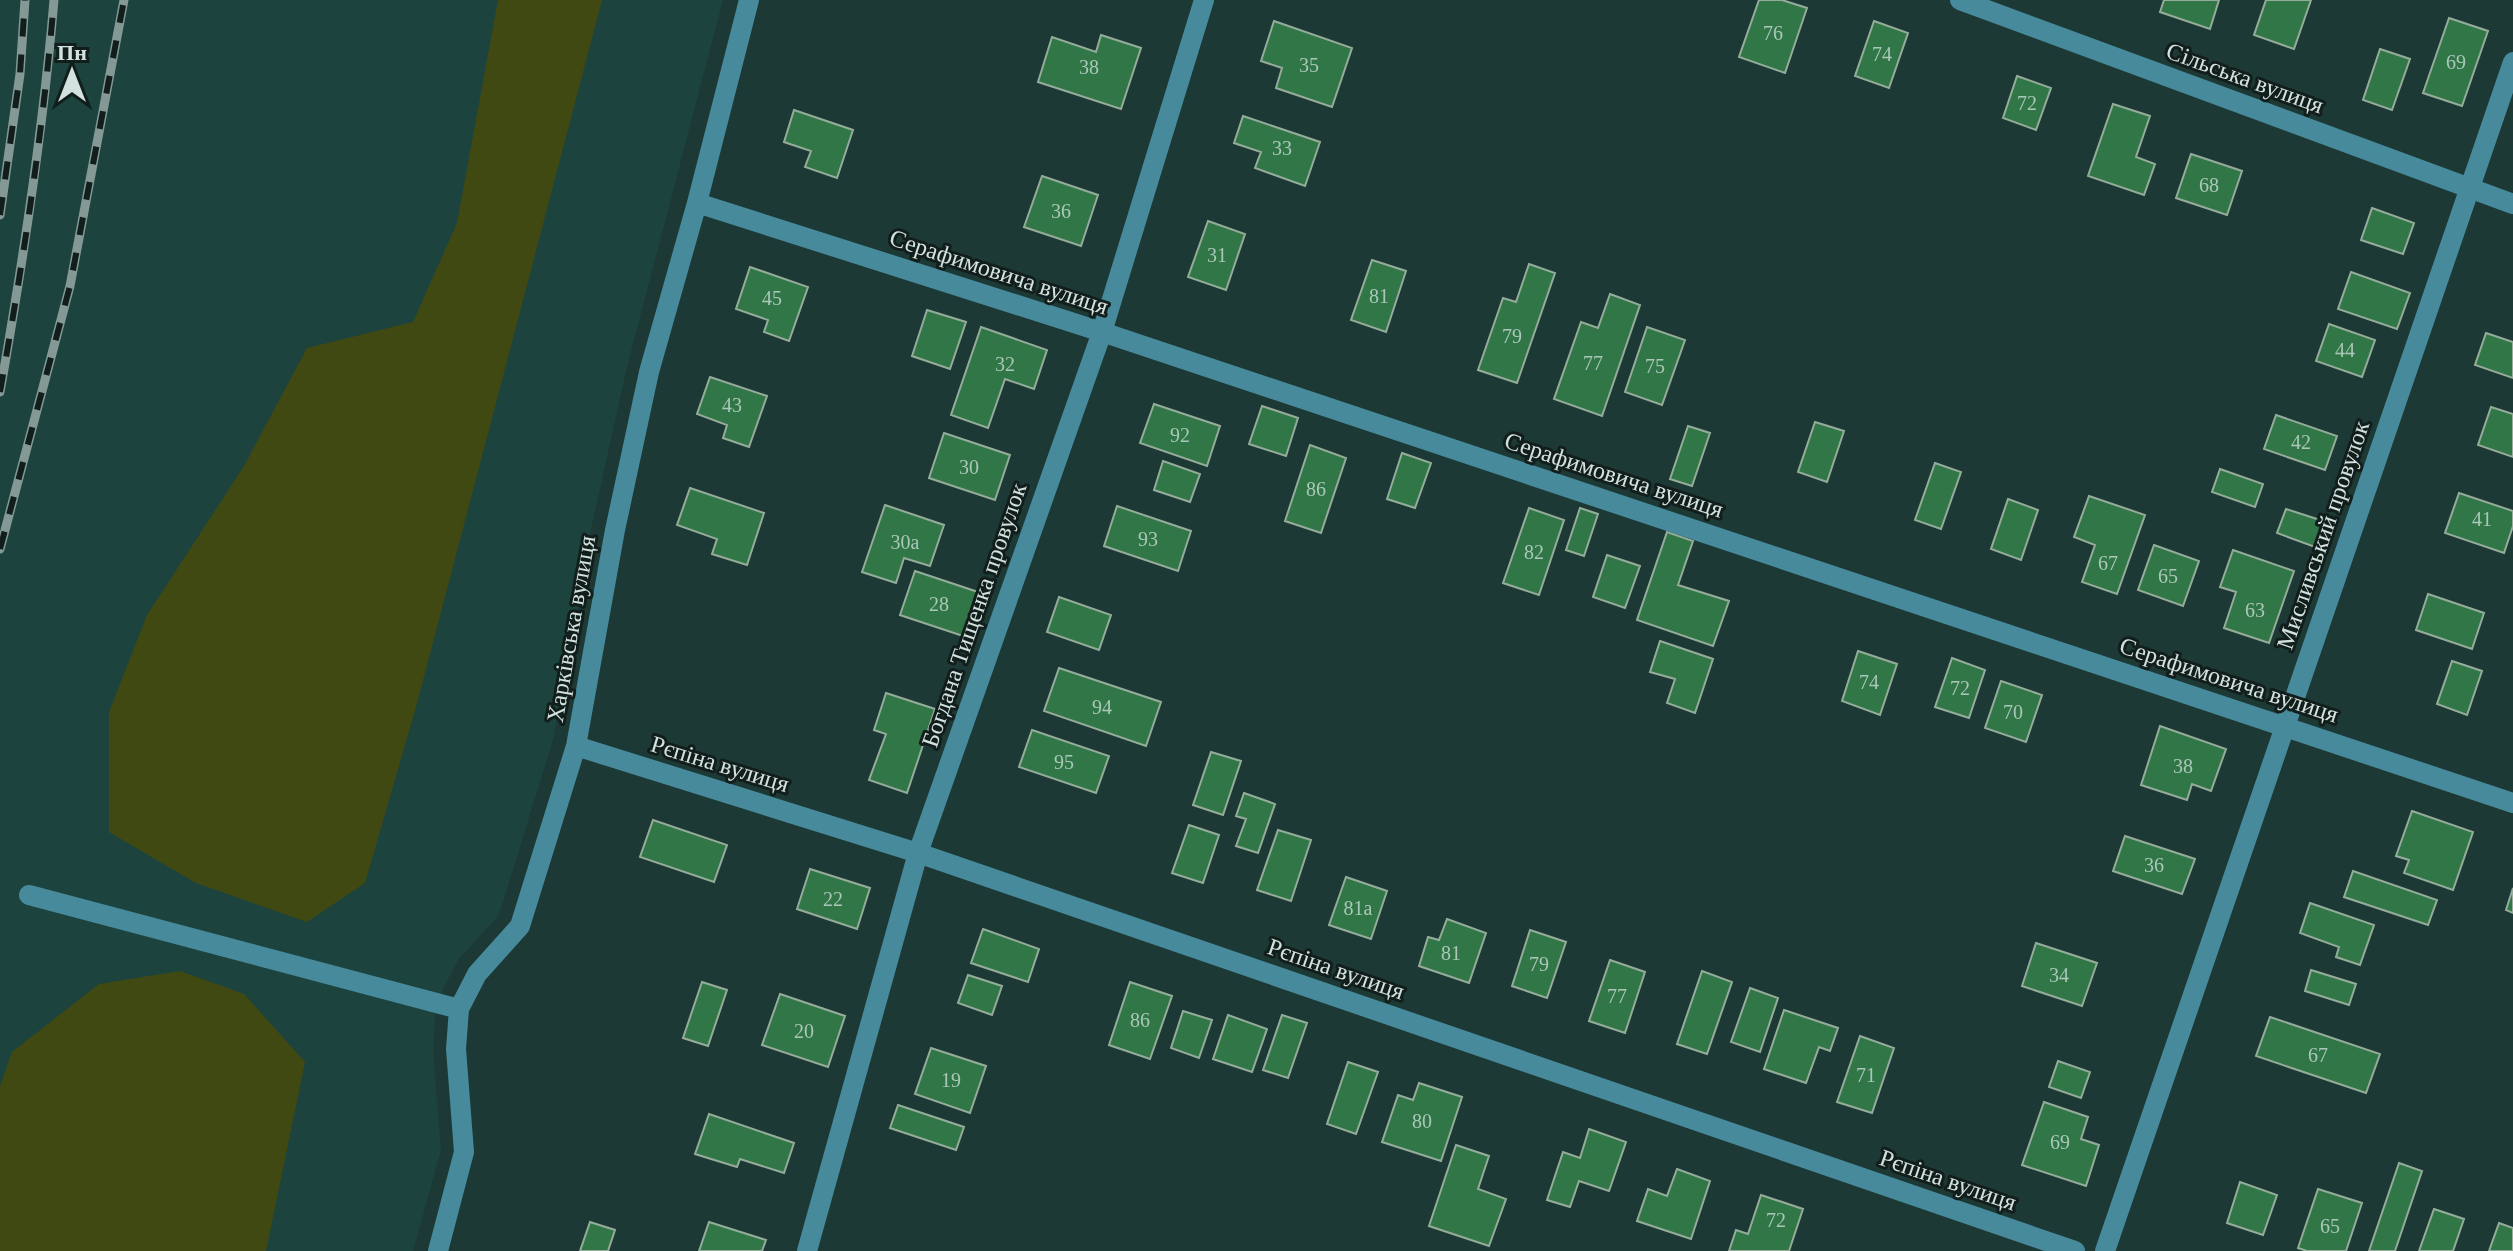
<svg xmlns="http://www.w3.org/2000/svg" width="2513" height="1251" font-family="'Times New Roman',serif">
	<rect width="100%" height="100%" fill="#1d3935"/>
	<path fill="#1c433e" d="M 0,0 L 723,0 L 627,367 L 592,525 L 553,740 L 499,915 L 458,960 L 436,1003 L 433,1049 L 441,1150 L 413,1251 L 0,1251 Z"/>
	<path fill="#414912" d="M 498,0 L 602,0 L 416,707 L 365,883 L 307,922 L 196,883 L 109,832 L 109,712 L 147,615 L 244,466 L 307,348 L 413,322 L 457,223 Z
		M 180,971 L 244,994 L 305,1062 L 266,1251 L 0,1251 L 0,1086 L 12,1052 L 99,984 Z"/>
	<path fill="#317646" stroke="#96ac9b" stroke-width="2" d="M 1759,0 L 1782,0 L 1807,8 L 1785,73 L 1739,57 Z
		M 2164,0 L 2219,0 L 2210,29 L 2160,12 Z
		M 2266,0 L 2311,0 L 2294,49 L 2254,35 Z
		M 2449,18 L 2488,31 L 2462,106 L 2423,93 Z
		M 1274,21 L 1352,48 L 1332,107 L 1276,88 L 1282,68 L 1261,61 Z
		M 1874,21 L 1908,33 L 1889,88 L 1855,76 Z
		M 1101,35 L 1141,48 L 1121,109 L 1038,82 L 1052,37 L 1096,52 Z
		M 2380,49 L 2410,59 L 2392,110 L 2363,100 Z
		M 2017,76 L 2051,88 L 2036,130 L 2003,118 Z
		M 2113,104 L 2150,116 L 2136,157 L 2155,164 L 2144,195 L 2088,176 Z
		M 794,110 L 853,130 L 837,178 L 805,167 L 811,151 L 784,142 Z
		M 1243,116 L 1320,142 L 1305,186 L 1255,168 L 1261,152 L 1234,143 Z
		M 2191,154 L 2242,171 L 2227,215 L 2176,198 Z
		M 1042,176 L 1098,195 L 1081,246 L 1024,227 Z
		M 2372,208 L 2414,223 L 2403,254 L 2361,240 Z
		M 1208,221 L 1245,234 L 1226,290 L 1188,277 Z
		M 1372,260 L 1406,271 L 1386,332 L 1351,320 Z
		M 1529,264 L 1555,273 L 1517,383 L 1478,370 L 1503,298 L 1516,302 Z
		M 750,267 L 808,287 L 789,341 L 764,332 L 768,320 L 736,309 Z
		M 2351,272 L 2410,293 L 2397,329 L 2338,309 Z
		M 1610,294 L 1640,305 L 1602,416 L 1554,399 L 1581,322 L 1598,328 Z
		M 927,310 L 966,322 L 950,369 L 912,356 Z
		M 2329,324 L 2375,340 L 2362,377 L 2316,361 Z
		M 981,327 L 1047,350 L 1034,389 L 1005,379 L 988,428 L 951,415 Z
		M 1647,327 L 1685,340 L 1662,405 L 1625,392 Z
		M 2486,333 L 2513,342 L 2513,378 L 2475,365 Z
		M 710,377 L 767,396 L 749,447 L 723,438 L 727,425 L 697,414 Z
		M 1154,404 L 1220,426 L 1207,466 L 1140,443 Z
		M 1262,406 L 1298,418 L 1286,456 L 1249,444 Z
		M 2491,407 L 2513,414 L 2513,457 L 2478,445 Z
		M 2276,415 L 2337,436 L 2325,470 L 2264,449 Z
		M 1815,422 L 1844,431 L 1827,482 L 1798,472 Z
		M 1688,426 L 1710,433 L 1692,486 L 1670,479 Z
		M 944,433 L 1010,455 L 995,500 L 929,478 Z
		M 1310,445 L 1346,458 L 1321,533 L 1285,521 Z
		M 1402,453 L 1431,463 L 1415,508 L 1387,499 Z
		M 1163,461 L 1200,474 L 1190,502 L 1154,490 Z
		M 1935,463 L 1961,472 L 1941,529 L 1915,520 Z
		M 2220,469 L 2263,484 L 2255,507 L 2212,492 Z
		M 690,488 L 764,513 L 747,565 L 712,554 L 717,539 L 677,525 Z
		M 2459,493 L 2513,511 L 2513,526 L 2504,553 L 2445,533 Z
		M 2089,496 L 2145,515 L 2117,594 L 2082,582 L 2095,545 L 2074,537 Z
		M 2008,499 L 2038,510 L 2021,560 L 1991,549 Z
		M 885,505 L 944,525 L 930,566 L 904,558 L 896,583 L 862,572 Z
		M 1117,506 L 1191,531 L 1178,571 L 1104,546 Z
		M 1529,508 L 1564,520 L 1539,595 L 1503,583 Z
		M 1580,508 L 1598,514 L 1584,556 L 1566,550 Z
		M 2286,509 L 2323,521 L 2315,547 L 2277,533 Z
		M 1667,532 L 1693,541 L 1678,585 L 1729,601 L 1713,646 L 1637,620 Z
		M 2154,545 L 2199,561 L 2183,606 L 2138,590 Z
		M 2233,550 L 2294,571 L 2269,643 L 2224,628 L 2236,592 L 2220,587 Z
		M 1607,555 L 1640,566 L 1625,608 L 1593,597 Z
		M 915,571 L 978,592 L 963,636 L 900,615 Z
		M 2428,594 L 2484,613 L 2472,649 L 2416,630 Z
		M 1059,597 L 1111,615 L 1099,650 L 1047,632 Z
		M 1660,641 L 1713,659 L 1695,713 L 1667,703 L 1675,679 L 1650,672 Z
		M 1858,651 L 1897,664 L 1880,715 L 1842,701 Z
		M 1952,658 L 1985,670 L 1969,718 L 1935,707 Z
		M 2452,661 L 2482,671 L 2467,715 L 2437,704 Z
		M 1059,668 L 1161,702 L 1146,746 L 1044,711 Z
		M 2001,681 L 2042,695 L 2026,742 L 1985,728 Z
		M 886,693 L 935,709 L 907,793 L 869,780 L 886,734 L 874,730 Z
		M 2160,726 L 2226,749 L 2211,791 L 2192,784 L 2187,800 L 2141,785 Z
		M 1032,730 L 1109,756 L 1096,793 L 1019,767 Z
		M 1211,752 L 1241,761 L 1223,815 L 1193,805 Z
		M 1244,793 L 1275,804 L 1258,853 L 1236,846 L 1246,819 L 1236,816 Z
		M 2412,811 L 2473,832 L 2453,890 L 2404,873 L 2409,860 L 2396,856 Z
		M 653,820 L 727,845 L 714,882 L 640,857 Z
		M 1189,825 L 1219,835 L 1203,883 L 1172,873 Z
		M 1278,830 L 1311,840 L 1291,901 L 1257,890 Z
		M 2125,836 L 2195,859 L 2182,894 L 2113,871 Z
		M 810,869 L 870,888 L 857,929 L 797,909 Z
		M 2353,871 L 2437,900 L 2428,925 L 2344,897 Z
		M 1346,877 L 1387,891 L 1371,939 L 1329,925 Z
		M 2513,888 L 2513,913 L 2506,910 Z
		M 2310,903 L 2374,925 L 2360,965 L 2336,957 L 2339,947 L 2300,933 Z
		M 1447,919 L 1486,933 L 1469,983 L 1419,966 L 1428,937 L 1439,940 Z
		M 983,929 L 1039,949 L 1028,982 L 971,963 Z
		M 1530,930 L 1566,942 L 1547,998 L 1512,986 Z
		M 2036,943 L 2097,963 L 2082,1006 L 2022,986 Z
		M 1610,960 L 1645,972 L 1625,1033 L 1589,1021 Z
		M 2311,970 L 2356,984 L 2349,1005 L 2305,991 Z
		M 1702,971 L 1732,982 L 1707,1054 L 1677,1044 Z
		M 968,975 L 1002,986 L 992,1015 L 958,1003 Z
		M 702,982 L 727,990 L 708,1046 L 683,1038 Z
		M 1130,982 L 1172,996 L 1150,1059 L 1109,1045 Z
		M 1750,988 L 1778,998 L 1760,1052 L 1731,1042 Z
		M 780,994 L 845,1016 L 828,1067 L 762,1045 Z
		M 1784,1010 L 1838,1028 L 1830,1051 L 1819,1047 L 1806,1083 L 1764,1069 Z
		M 1183,1011 L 1212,1020 L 1199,1058 L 1171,1048 Z
		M 1228,1015 L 1267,1029 L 1252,1072 L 1213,1059 Z
		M 1282,1015 L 1307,1023 L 1288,1078 L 1263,1070 Z
		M 2270,1017 L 2380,1054 L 2366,1093 L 2256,1056 Z
		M 1860,1036 L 1894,1048 L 1872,1113 L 1837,1102 Z
		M 931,1048 L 986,1066 L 970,1113 L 915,1094 Z
		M 2058,1061 L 2090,1072 L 2081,1098 L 2049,1087 Z
		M 1348,1062 L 1378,1072 L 1356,1134 L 1327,1124 Z
		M 1419,1083 L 1462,1097 L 1441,1161 L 1382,1142 L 1398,1095 L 1413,1100 Z
		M 2044,1102 L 2088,1117 L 2081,1139 L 2099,1145 L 2086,1186 L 2022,1165 Z
		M 898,1105 L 964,1127 L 956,1150 L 890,1128 Z
		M 709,1114 L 794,1143 L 784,1173 L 740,1159 L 737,1167 L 695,1154 Z
		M 1589,1129 L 1626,1142 L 1609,1191 L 1579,1181 L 1570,1207 L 1547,1200 L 1563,1152 L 1580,1158 Z
		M 1456,1145 L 1489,1156 L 1478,1189 L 1506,1199 L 1489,1246 L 1429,1226 Z
		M 2399,1163 L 2422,1171 L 2395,1251 L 2369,1251 Z
		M 1677,1169 L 1710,1181 L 1691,1239 L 1637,1221 L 1648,1189 L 1667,1196 Z
		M 2240,1182 L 2277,1195 L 2263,1235 L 2227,1223 Z
		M 2318,1189 L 2362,1203 L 2346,1251 L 2307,1251 L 2298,1248 Z
		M 1761,1195 L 1803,1209 L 1789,1251 L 1729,1251 L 1736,1230 L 1748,1234 Z
		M 2434,1209 L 2464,1219 L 2453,1251 L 2419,1251 Z
		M 590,1222 L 615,1230 L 608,1251 L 580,1251 Z
		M 709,1222 L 766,1240 L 762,1251 L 699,1251 Z
		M 2499,1223 L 2513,1228 L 2513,1251 L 2489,1251 Z"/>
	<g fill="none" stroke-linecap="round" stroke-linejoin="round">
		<path stroke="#478a9c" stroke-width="20" d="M 1960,0 L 2513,204
			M 697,203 L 1102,332 L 2513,803
			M 576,746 L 918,853 L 2075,1251
			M 29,895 L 459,1009
			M 438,1251 L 464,1152 L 456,1049 L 459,1009 L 477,974 L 520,926 L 576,746 L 615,530 L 649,372 L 697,203 L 749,0
			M 807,1251 L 918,853 L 1102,332 L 1204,0
			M 2105,1251 L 2513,62"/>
		<g stroke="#849996" stroke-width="9">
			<path id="rail" d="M 0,215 L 20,74 L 25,0
				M 0,392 C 23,262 43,132 54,0
				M 0,549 L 70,286 L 124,0"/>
		</g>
		<use href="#rail" stroke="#121e1c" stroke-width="6" stroke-dasharray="18" stroke-linecap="butt"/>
	</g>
	<g text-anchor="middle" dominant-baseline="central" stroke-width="6" stroke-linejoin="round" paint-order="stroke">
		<g font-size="20" fill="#aac7b9">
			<text x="1773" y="33">76</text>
			<text x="1882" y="54">74</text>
			<text x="2456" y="62">69</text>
			<text x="1309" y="65">35</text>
			<text x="1089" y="67">38</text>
			<text x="2027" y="103">72</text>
			<text x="1282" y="148">33</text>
			<text x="2209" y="185">68</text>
			<text x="1061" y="211">36</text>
			<text x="1217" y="255">31</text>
			<text x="1379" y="296">81</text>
			<text x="772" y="298">45</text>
			<text x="1512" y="336">79</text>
			<text x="2345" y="350">44</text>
			<text x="1593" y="363">77</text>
			<text x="1005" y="364">32</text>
			<text x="1655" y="366">75</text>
			<text x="732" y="405">43</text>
			<text x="1180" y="435">92</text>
			<text x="2301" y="442">42</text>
			<text x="969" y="467">30</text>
			<text x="1316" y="489">86</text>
			<text x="2482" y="519">41</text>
			<text x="1148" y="539">93</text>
			<text x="905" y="542">30а</text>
			<text x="1534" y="552">82</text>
			<text x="2108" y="563">67</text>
			<text x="2168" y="576">65</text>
			<text x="939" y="604">28</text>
			<text x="2255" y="610">63</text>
			<text x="1869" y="682">74</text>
			<text x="1960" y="688">72</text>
			<text x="1102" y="707">94</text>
			<text x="2013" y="712">70</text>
			<text x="1064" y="762">95</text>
			<text x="2183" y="766">38</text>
			<text x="2154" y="865">36</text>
			<text x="833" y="899">22</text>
			<text x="1358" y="908">81а</text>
			<text x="1451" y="953">81</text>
			<text x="1539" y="964">79</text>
			<text x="2059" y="975">34</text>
			<text x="1617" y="996">77</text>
			<text x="1140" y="1020">86</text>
			<text x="804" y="1031">20</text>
			<text x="2318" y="1055">67</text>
			<text x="1866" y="1075">71</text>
			<text x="951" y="1080">19</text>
			<text x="1422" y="1121">80</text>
			<text x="2060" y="1142">69</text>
			<text x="1776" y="1220">72</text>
			<text x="2330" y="1226">65</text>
		</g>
		<g font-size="24" fill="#d2e2df" stroke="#121e1c">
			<text transform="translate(2245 78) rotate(20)">Сільська вулиця</text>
			<text transform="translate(999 272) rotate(18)">Серафимовича вулиця</text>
			<text transform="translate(1614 475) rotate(18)">Серафимовича вулиця</text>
			<text transform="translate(2323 535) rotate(-71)">Мисливський провулок</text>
			<text transform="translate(974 615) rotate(-71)">Богдана Тищенка провулок</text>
			<text transform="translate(571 629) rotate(-80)">Харківська вулиця</text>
			<text transform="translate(2229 680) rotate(18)">Серафимовича вулиця</text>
			<text transform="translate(720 764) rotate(17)">Рєпіна вулиця</text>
			<text transform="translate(1336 969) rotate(19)">Рєпіна вулиця</text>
			<text transform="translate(1948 1180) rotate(19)">Рєпіна вулиця</text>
		</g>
	</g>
	<g transform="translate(72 72)" stroke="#121e1c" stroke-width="6" paint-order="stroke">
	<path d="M0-6L14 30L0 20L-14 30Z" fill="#d2e2df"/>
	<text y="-12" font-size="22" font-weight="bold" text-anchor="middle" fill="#d2e2df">Пн</text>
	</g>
</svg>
